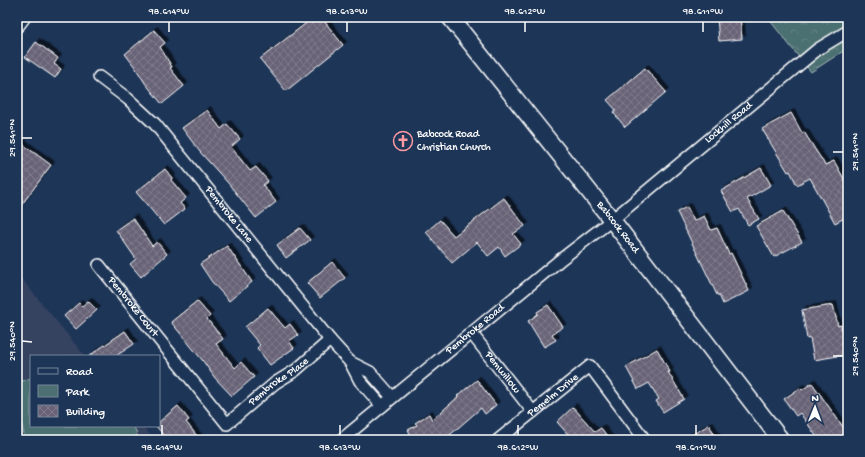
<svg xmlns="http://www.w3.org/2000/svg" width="865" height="457" font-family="'Gochi Hand',sans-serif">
	<defs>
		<pattern id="forest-crowns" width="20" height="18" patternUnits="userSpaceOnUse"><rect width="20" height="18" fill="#4c6f71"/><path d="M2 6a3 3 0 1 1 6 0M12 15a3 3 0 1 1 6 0" fill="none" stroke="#678586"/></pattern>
		<pattern id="building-cross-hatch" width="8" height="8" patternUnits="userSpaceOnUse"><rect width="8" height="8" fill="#696378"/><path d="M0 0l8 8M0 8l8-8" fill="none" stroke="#807a8c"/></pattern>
		<filter id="shadow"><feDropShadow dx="3.5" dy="-3.5" stdDeviation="0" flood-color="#0009"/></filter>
	</defs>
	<rect width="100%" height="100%" fill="#1d3557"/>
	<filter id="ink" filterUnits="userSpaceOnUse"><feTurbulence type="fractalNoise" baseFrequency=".025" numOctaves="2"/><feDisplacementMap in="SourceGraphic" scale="8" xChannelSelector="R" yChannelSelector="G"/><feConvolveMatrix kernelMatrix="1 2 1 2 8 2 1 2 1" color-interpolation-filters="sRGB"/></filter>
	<g filter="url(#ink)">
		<path fill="#344361" d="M 17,273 L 85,356 L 31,356 L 31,426 L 143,426 L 154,440 L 17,440 Z"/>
		<path fill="url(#forest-crowns)" stroke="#a6b7b8" d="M 767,17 L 848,17 L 848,48 L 811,72 Z"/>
		<path fill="#4c6f71" stroke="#a6b7b8" d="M 31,378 L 31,426 L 133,426 L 136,431 L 138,440 L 25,440 L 17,400 L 17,383 Z"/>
		<path fill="url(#building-cross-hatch)" stroke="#fff" filter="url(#shadow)" d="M 314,17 L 321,17 L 343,45 L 286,91 L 260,59 Z
			M 717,17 L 740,17 L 742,39 L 719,41 Z
			M 154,30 L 165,43 L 160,47 L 172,67 L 170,68 L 184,86 L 162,104 L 145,83 L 135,67 L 125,54 Z
			M 36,42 L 58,58 L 54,64 L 61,69 L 55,78 L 25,57 Z
			M 645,68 L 666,92 L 625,127 L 613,112 L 616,110 L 607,100 Z
			M 207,110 L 221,129 L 227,124 L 240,139 L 231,147 L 250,171 L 256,167 L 268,181 L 263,185 L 276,202 L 256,218 L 228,183 L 200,152 L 182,128 Z
			M 791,113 L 802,133 L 804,132 L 825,165 L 834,161 L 848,186 L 848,216 L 835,223 L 810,178 L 797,185 L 790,171 L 788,172 L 762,129 Z
			M 17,140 L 51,165 L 17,211 Z
			M 761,168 L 771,185 L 747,199 L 759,219 L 748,225 L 739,209 L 733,212 L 721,191 Z
			M 165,169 L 172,178 L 171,180 L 186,198 L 180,203 L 185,209 L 164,225 L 136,192 Z
			M 504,198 L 525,226 L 513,234 L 521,244 L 505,256 L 499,247 L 488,256 L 477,242 L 452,263 L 426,232 L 440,220 L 454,236 Z
			M 687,207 L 694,221 L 704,216 L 711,230 L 717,228 L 729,254 L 731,253 L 749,291 L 723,304 L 719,295 L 717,295 L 677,212 Z
			M 783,211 L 802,242 L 774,257 L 756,226 Z
			M 133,218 L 152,246 L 157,242 L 167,254 L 141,277 L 130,264 L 136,259 L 116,230 Z
			M 300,228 L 310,240 L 286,258 L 277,245 Z
			M 227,246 L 252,282 L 229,301 L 212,282 L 200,264 Z
			M 332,262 L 345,278 L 320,298 L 307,283 Z
			M 88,301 L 97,310 L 76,329 L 64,316 L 79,303 L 82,306 Z
			M 197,301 L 210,316 L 207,319 L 223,339 L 216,344 L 235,368 L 241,362 L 254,377 L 232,396 L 215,378 L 203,361 L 171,322 Z
			M 548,305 L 563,327 L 552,334 L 556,340 L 544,347 L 528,321 L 538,314 L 537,312 Z
			M 833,305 L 838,326 L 841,325 L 844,341 L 842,342 L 844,355 L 814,360 L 810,338 L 807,339 L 802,310 Z
			M 268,308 L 285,328 L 290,324 L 298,335 L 289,341 L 294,348 L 270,365 L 257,348 L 260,345 L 245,327 Z
			M 125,331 L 134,344 L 116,356 L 89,356 Z
			M 657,349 L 670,372 L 668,372 L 684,399 L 663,412 L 656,401 L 659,399 L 649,383 L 638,389 L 626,367 Z
			M 477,380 L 496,405 L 485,414 L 481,408 L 444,440 L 414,440 L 408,430 L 417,425 L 415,423 L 429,414 L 432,420 L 458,397 L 457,396 Z
			M 812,383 L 848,434 L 848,440 L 819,440 L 800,413 L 796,416 L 784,399 L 800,388 L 802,390 Z
			M 178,406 L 189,420 L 186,422 L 200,440 L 173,440 L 170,435 L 166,438 L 156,426 L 159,426 L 159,422 Z
			M 573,407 L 595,432 L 601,428 L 610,440 L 573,440 L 557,422 Z
			M 709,425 L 718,440 L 683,440 Z"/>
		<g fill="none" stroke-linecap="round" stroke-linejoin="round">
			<g stroke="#fff" stroke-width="14">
				<g id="minor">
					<path id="s1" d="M 99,77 L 128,99 L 155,124 L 330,340 L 350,362 L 360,381 L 382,406"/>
					<path id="s2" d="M 99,265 L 227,424 L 275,383 L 296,370 L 330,340"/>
					<path id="s3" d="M 472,334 L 533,412"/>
					<path d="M 350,362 L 370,372 L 392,397"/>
					<path id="s4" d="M 341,440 L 560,260 L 612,220 L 818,49 L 848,31"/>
					<path id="s5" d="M 498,440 L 590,366 L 645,440"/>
				</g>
			</g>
			<g stroke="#fff" stroke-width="17">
				<path id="tertiary" d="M 17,25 L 23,17"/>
			</g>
			<g stroke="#fff" stroke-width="19">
				<g id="secondary">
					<path id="s6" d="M 450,17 L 612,220 L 781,440"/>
				</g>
			</g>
			<use href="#minor" stroke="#1d3557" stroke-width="11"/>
			<use href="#tertiary" stroke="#1d3557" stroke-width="14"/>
			<use href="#secondary" stroke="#1d3557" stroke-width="16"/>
		</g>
	</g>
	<path fill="none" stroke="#fff" stroke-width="1.5" d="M 169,32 L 169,22M 347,32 L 347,22M 525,32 L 525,22M 703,32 L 703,22M 22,138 L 32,138M 833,152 L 843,152M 22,341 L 32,342M 833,356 L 843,356M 162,435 L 162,425M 340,435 L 340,425M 518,435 L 518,425M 696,435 L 696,425"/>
	<defs>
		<g id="church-ring" transform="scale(1)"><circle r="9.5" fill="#1d3557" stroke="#ff9aa2" stroke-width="1.5"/><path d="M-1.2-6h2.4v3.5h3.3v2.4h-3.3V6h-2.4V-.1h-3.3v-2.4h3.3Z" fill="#ff9aa2"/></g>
	</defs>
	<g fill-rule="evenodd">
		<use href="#church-ring" x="403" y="141"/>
	</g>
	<g text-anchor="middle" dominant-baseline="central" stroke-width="4" stroke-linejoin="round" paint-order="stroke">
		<g font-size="11" fill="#fff" stroke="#1d3557">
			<text stroke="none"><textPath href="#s4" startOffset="501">Lockhill Road</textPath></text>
			<text stroke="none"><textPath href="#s1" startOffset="190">Pembroke Lane</textPath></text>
			<text stroke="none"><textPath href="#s6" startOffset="269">Babcock Road</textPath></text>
			<text stroke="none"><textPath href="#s2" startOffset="54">Pembroke Court</textPath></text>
			<text stroke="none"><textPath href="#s4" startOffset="174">Pembroke Road</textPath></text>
			<text stroke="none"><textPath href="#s3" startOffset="49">Pemwillow</textPath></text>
			<text stroke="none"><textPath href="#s2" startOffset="271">Pembroke Place</textPath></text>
			<text stroke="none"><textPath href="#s5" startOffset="71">Pemelm Drive</textPath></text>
		</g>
		<g font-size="11" fill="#fff" stroke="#1d3557" text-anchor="start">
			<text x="417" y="135">Babcock Road<tspan x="417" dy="13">Christian Church</tspan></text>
		</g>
	</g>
	<rect width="865" height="457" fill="none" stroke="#1d3557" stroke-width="44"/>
	<rect x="30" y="355" width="130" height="72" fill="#1d3557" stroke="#77869a"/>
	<rect x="38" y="368" width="20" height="6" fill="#1d3557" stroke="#77869a"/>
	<text x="66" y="375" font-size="12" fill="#ffffff">Road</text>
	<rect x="38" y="385" width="20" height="12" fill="#4c6f71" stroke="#77869a"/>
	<text x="66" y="395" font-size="12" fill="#ffffff">Park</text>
	<rect x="38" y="405" width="20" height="12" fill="url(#building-cross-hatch)" stroke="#77869a"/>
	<text x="66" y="415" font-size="12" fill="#ffffff">Building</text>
	<g transform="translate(815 407) rotate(1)" stroke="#1d3557" stroke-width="3" paint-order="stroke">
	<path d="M0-3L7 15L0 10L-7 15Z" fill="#ffffff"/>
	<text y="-6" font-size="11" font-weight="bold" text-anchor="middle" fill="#ffffff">N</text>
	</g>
	<rect x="22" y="22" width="821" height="413" fill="none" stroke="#fff" stroke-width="1.5"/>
	<g font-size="10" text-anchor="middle" fill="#fff">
		<text x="169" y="14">98.614°W</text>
		<text x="347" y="14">98.613°W</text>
		<text x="525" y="14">98.612°W</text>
		<text x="703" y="14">98.611°W</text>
		<text transform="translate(11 138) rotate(-90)" y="4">29.541°N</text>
		<text transform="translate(854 152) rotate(-90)" y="4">29.541°N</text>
		<text transform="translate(11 341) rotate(-90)" y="4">29.540°N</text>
		<text transform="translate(854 356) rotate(-90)" y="4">29.540°N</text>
		<text x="162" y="450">98.614°W</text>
		<text x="340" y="450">98.613°W</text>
		<text x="518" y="450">98.612°W</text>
		<text x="696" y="450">98.611°W</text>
	</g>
</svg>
